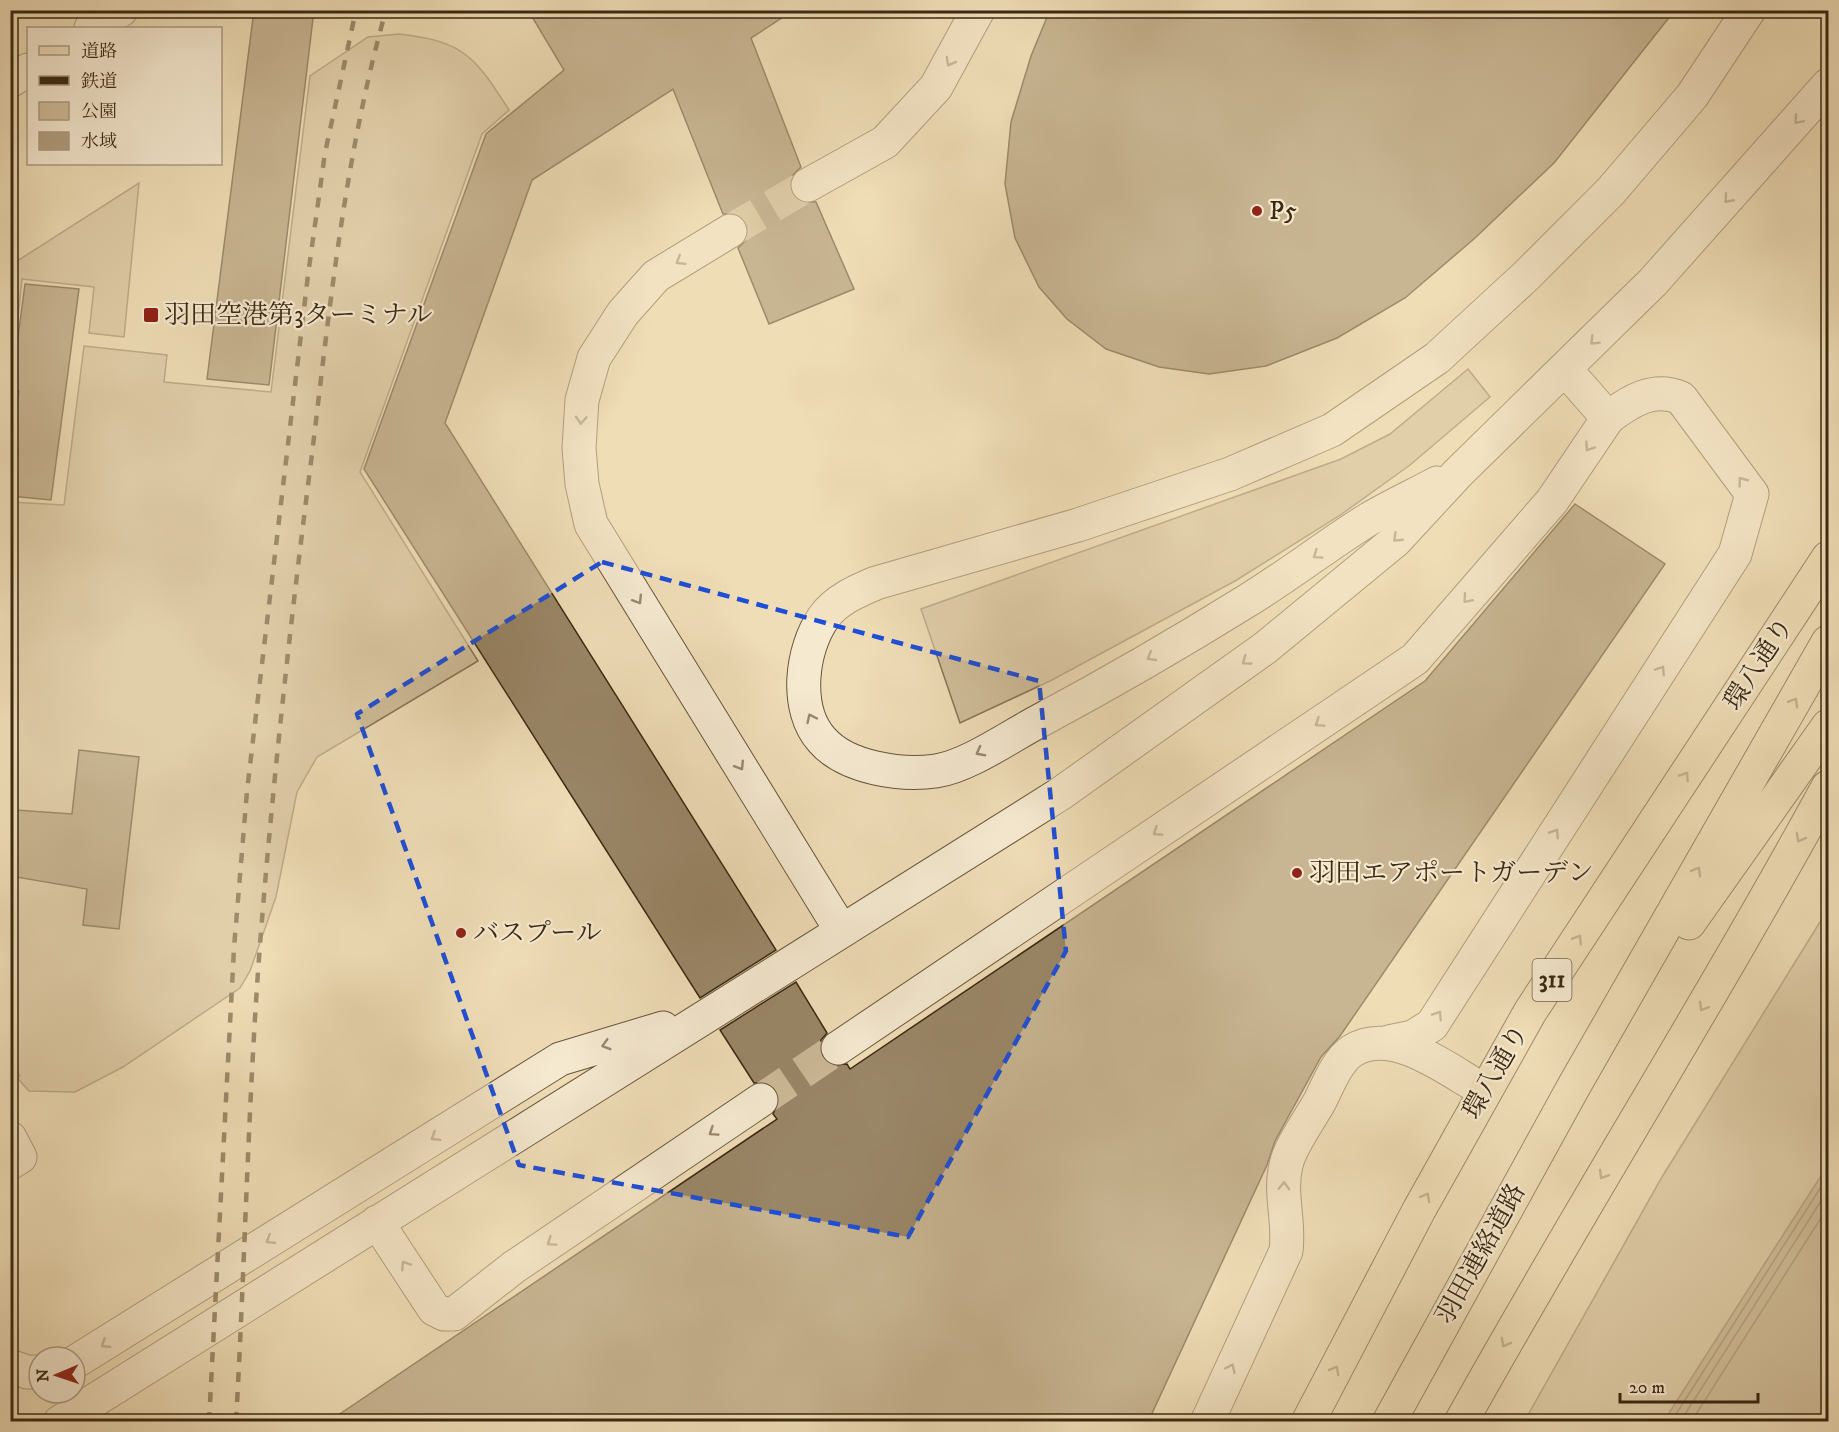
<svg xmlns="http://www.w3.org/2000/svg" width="1839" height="1432" font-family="'IM FELL DW Pica','Noto Serif JP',serif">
	<rect width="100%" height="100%" fill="#efddb7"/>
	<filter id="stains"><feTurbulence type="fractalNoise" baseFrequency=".00333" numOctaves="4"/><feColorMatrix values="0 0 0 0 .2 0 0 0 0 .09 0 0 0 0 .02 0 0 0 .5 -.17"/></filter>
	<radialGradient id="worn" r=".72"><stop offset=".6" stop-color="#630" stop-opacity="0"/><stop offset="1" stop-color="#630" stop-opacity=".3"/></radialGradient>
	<path fill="#d0be9b" stroke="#867356" stroke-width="1.5" d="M 399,34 C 464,41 475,57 509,110 L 482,134 L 360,472 L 478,661 L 317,757 L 297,792 L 276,897 L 250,971 L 240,988 L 123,1067 L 75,1092 L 29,1091 L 17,1078 L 20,1076 L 11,1062 L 10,502 L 64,505 L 84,346 L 167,355 L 164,382 L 271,392 L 310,76 L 368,37 Z
		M 139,183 L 124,337 L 89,333 L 94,287 L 22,279 L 11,384 L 11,265 Z
		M 1468,369 L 1490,397 L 1410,465 L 1339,516 L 1235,581 L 1052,680 L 960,723 L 921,609 L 1341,459 L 1390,434 Z
		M 1828,909 L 1828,1165 L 1664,1421 L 1524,1422 L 1662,1177 Z"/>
	<path fill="#b29f7f" stroke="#826f53" stroke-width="1.5" d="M 1828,1165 L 1828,1421 L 1664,1421 Z"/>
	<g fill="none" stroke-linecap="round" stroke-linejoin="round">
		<path stroke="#766448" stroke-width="1.5" d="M 1671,1422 L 1828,1176
			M 1680,1422 L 1828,1190
			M 1691,1422 L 1828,1207"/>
	</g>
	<path fill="#998667" stroke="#3b2811" stroke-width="1.5" d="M 254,10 L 314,10 L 269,385 L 207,379 Z
		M 528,10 L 794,10 L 751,38 L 801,167 L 792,176 L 789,184 L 791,194 L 799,201 L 816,202 L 854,289 L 769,324 L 738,248 L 747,239 L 749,231 L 746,222 L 738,214 L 723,214 L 673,89 L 532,180 L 445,423 L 776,950 L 700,998 L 364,469 L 486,134 L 564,70 Z
		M 1050,10 L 1675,10 L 1554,163 L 1475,238 L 1405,298 L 1337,338 L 1266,366 L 1209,374 L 1159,367 L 1106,349 L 1067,319 L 1039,287 L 1015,238 L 1005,184 L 1011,122 L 1031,56 Z
		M 25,284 L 79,289 L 51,500 L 10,496 L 10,458 L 19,391 L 11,390 Z
		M 1575,504 L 1665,564 L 1340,1036 L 1321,1057 L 1275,1141 L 1267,1165 L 1148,1422 L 328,1422 L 777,1119 L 773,1114 L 780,1099 L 777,1090 L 769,1083 L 754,1083 L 720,1030 L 796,982 L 827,1033 L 821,1040 L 819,1050 L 822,1058 L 830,1065 L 847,1064 L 850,1069 L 1425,681 Z
		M 79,750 L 139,757 L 119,929 L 83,925 L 87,889 L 10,876 L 16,810 L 72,814 Z"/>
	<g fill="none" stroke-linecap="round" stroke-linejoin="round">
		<path stroke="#cbb996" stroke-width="33" stroke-dasharray="33 16" stroke-linecap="butt" d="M 730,231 L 808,185
			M 761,1100 L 838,1048"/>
		<g stroke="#68553a" stroke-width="35">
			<path id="minor" d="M 91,28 L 121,10
				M 10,81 L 28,70
				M 808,185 L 885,142 L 936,87 L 978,10
				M 730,231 L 656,276 L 623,313 L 594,358 L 582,400 L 579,448 L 582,484 L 591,524 L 841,930
				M 1437,483 C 1415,495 1391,506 1369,519 C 1327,545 1288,576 1245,602 C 1179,643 1110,683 1041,720 C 1012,735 969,766 936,771 C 901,776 846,768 822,740 C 794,709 801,649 824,617 C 836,600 857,591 876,583 L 1078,525 L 1230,474 L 1332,430 L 1437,358 L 1526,276 L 1611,191 L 1692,96 L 1749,10
				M 1389,1042 L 1413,1037 L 1432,1025 L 1735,554 L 1752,494 L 1681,398 C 1654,386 1630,401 1608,418
				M 838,1048 L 1415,659 L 1552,501 L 1608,418 L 1565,369
				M 10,1138 L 20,1157 L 10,1163
				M 377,1222 L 434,1309 L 444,1314 L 454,1314 L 514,1267 L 761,1100
				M 75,1362 L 560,1059 L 663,1028
				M 10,1366 L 27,1372 L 39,1372
				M 60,1422 L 1060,794 L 1265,648 L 1395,541 L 1458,473 L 1653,282 L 1828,85
				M 1207,1422 L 1286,1251 C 1290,1221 1279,1194 1286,1165 C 1290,1146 1310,1119 1320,1101 C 1328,1085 1337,1061 1352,1051 C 1393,1025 1449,1071 1485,1091"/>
		</g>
		<g stroke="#3b2811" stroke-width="35">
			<path id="major" d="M 1689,923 L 1828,726
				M 1308,1422 L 1419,1210 L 1530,1012 L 1828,558
				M 1389,1422 L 1574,1086 L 1828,642
				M 1461,1422 C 1580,1208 1711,1001 1828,787"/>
		</g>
		<use href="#minor" stroke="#f5e9d0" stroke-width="33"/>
		<use href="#major" stroke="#efddb7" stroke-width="33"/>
		<path stroke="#3b2811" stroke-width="4.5" stroke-dasharray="10 10" stroke-linecap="butt" d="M 209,1422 L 234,948 L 247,791 L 308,275 L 325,153 L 356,10
			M 236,1422 C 245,1262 248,1103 260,944 C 273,780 291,617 312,454 C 330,305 345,155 386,10"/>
	</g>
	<defs><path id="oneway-chevron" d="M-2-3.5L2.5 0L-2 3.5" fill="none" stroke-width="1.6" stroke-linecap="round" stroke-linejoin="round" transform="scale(1.5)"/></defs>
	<g stroke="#988870">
		<use href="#oneway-chevron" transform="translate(950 62) rotate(119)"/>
		<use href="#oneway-chevron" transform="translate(1798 120) rotate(131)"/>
		<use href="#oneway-chevron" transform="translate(1728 199) rotate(132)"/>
		<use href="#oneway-chevron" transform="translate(680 261) rotate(148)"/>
		<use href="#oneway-chevron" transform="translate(1594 341) rotate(135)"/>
		<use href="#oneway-chevron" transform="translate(581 420) rotate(94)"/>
		<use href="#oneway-chevron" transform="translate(1589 447) rotate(124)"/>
		<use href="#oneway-chevron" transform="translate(1742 481) rotate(-127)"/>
		<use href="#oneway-chevron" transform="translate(1397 538) rotate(136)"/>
		<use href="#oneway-chevron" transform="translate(1317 555) rotate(146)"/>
		<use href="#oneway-chevron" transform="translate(1467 599) rotate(131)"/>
		<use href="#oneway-chevron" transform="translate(638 600) rotate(58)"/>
		<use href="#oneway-chevron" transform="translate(1151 657) rotate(150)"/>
		<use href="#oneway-chevron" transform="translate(1246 661) rotate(144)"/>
		<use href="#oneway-chevron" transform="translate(1661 670) rotate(-57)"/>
		<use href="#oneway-chevron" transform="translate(811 718) rotate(-115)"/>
		<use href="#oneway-chevron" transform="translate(1319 723) rotate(146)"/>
		<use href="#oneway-chevron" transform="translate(980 752) rotate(152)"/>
		<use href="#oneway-chevron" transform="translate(740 766) rotate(58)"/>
		<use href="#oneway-chevron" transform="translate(1157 832) rotate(146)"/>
		<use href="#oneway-chevron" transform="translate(1555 833) rotate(-57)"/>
		<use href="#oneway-chevron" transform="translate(1438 1015) rotate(-57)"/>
		<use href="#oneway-chevron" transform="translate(606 1045) rotate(164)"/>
		<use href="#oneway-chevron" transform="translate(713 1132) rotate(146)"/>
		<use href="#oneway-chevron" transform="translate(435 1137) rotate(148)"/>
		<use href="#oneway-chevron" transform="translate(1284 1186) rotate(-88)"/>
		<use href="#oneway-chevron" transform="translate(270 1240) rotate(148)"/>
		<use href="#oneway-chevron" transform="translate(551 1242) rotate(146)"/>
		<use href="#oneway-chevron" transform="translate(405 1265) rotate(-123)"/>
		<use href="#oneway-chevron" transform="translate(105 1344) rotate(148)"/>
		<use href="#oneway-chevron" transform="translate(1231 1368) rotate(-65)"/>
	</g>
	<g stroke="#958264">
		<use href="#oneway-chevron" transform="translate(1794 702) rotate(-60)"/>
		<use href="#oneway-chevron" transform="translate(1685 776) rotate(-57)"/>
		<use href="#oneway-chevron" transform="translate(1800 838) rotate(119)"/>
		<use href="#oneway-chevron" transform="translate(1697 871) rotate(-60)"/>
		<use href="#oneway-chevron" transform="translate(1578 939) rotate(-57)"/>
		<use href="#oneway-chevron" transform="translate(1703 1007) rotate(121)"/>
		<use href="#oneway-chevron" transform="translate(1603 1175) rotate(121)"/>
		<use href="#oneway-chevron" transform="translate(1426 1197) rotate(-61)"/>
		<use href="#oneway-chevron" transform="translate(1505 1343) rotate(119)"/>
		<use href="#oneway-chevron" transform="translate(1335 1370) rotate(-62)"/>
	</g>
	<path d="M0 0H1839V1432H0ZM 602,562 L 1039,681 L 1066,951 L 908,1237 L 519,1165 L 357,714 Z" fill="#efddb7" fill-opacity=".55" fill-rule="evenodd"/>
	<path fill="none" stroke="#1d4ed8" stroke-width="4.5" stroke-dasharray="12 8" stroke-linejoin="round" d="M 602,562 L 1039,681 L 1066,951 L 908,1237 L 519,1165 L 357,714 Z"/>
	<g fill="#8f2418" stroke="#f5e9d0" stroke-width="2">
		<circle cx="1257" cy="211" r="6"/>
		<rect x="143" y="307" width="16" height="16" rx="3"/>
		<circle cx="1297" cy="873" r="6"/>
		<circle cx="461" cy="933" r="6"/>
	</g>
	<g text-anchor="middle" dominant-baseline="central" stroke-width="4.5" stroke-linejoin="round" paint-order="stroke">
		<rect fill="#f5e9d0" stroke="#73624a" stroke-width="1.5" x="1532.5" y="959" width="39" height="42" rx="4.5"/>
		<g font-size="24" font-weight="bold" fill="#3b2811">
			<text x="1552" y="980">311</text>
		</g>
		<g font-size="26" fill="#3b2811" stroke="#f5e9d0" text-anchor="start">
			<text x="1269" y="211">P5</text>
			<text x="164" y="315">羽田空港第3ターミナル</text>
			<text x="1309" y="873">羽田エアポートガーデン</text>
			<text x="473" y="933">バスプール</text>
		</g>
		<g font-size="26" fill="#3b2811" stroke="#f5e9d0">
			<text transform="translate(1759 664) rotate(-57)">環八通り</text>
			<text transform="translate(1496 1072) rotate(-60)">環八通り</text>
			<text transform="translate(1481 1254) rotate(-61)">羽田連絡道路</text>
		</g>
	</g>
	<rect width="1839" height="1432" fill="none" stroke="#efddb7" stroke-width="36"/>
	<rect x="12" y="12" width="1815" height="1408" fill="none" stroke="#3b2811" stroke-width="3"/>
	<rect x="18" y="18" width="1803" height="1396" fill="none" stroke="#3b2811" stroke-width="1.5"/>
	<rect x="27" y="27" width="195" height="138" fill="#f5e9d0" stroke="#ab9c84" stroke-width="1.5"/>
	<rect x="39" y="46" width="30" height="9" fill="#efddb7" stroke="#ab9c84" stroke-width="1.5"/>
	<text x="81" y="57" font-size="18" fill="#3b2811">道路</text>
	<rect x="39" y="76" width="30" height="9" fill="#3b2811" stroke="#ab9c84" stroke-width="1.5"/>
	<text x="81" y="87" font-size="18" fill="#3b2811">鉄道</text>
	<rect x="39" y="102" width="30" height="18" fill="#d0be9b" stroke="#ab9c84" stroke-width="1.5"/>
	<text x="81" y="117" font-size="18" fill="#3b2811">公園</text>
	<rect x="39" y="132" width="30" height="18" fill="#b29f7f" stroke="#ab9c84" stroke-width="1.5"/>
	<text x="81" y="147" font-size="18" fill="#3b2811">水域</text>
	<g transform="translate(57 1375) rotate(268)"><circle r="28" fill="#f5e9d0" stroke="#ab9c84" stroke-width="1.5"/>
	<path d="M0-4.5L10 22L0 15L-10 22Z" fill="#8f2418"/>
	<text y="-9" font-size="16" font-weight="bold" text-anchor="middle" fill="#3b2811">N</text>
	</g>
	<path d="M1620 1393v9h138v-9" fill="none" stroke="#3b2811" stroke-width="3"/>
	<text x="1629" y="1393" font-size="18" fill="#3b2811" stroke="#f5e9d0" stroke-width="4.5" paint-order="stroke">20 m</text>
	<rect width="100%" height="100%" filter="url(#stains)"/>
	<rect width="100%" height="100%" fill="url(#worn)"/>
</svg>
